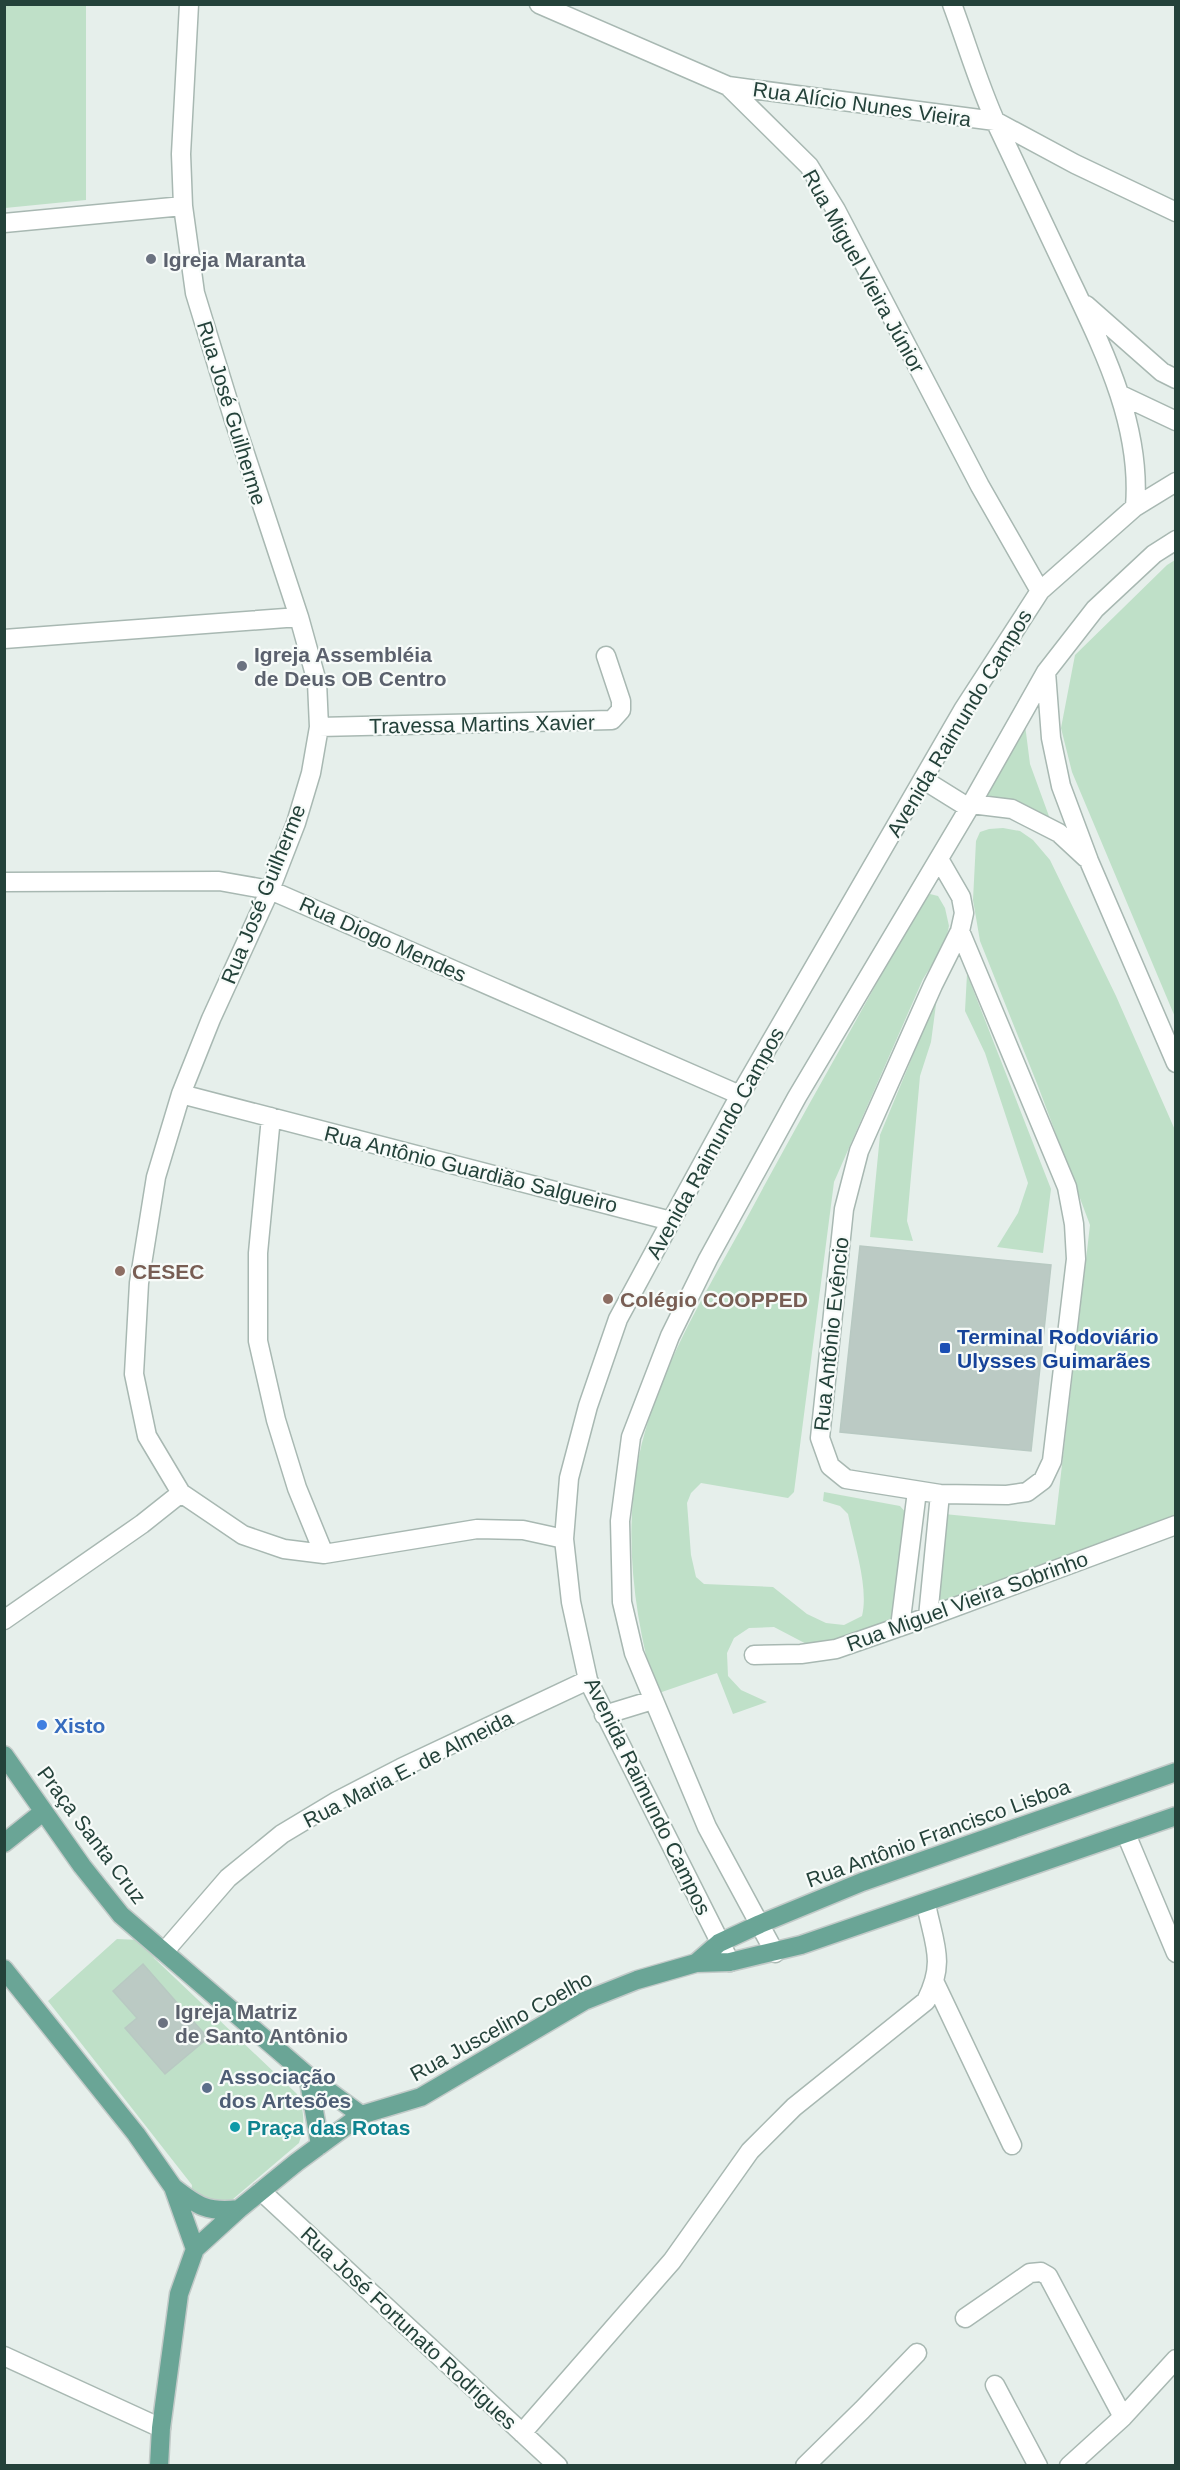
<svg xmlns="http://www.w3.org/2000/svg" width="1180" height="2470" font-family="Arial,sans-serif">
	<rect width="100%" height="100%" fill="#e6efeb"/>
	<path fill="#bfe0c8" d="M 5,4 L 86,5 L 86,200 L 5,208 Z
		M 1175,560 L 1175,1017 L 1072,772 L 1061,728 L 1075,655 L 1167,565 Z
		M 1024,717 L 1030,764 L 1050,819 L 979,802 Z
		M 1003,828 L 1020,831 L 1033,840 L 1050,860 L 1116,996 L 1175,1130 L 1175,1520 L 951,1602 L 940,1600 L 935,1591 L 944,1514 L 1055,1525 L 1090,1225 L 1038,1086 L 980,941 L 973,900 L 976,841 L 980,832 L 989,829 Z
		M 930,894 L 938,896 L 945,908 L 949,926 L 945,944 L 923,979 L 834,1182 L 794,1492 L 788,1498 L 701,1483 L 691,1493 L 687,1503 L 691,1555 L 696,1577 L 704,1584 L 773,1587 L 807,1614 L 826,1623 L 844,1625 L 862,1616 C 869,1587 854,1544 848,1514 L 840,1506 L 823,1501 L 824,1492 L 900,1506 L 908,1515 L 897,1618 L 887,1625 L 816,1649 L 774,1627 L 749,1628 L 734,1638 L 727,1653 L 728,1676 L 741,1690 L 767,1702 L 733,1714 L 717,1673 L 656,1694 C 634,1617 623,1535 639,1456 C 657,1373 702,1299 743,1225 C 801,1117 862,1011 921,903 Z
		M 967,974 L 1051,1189 L 1043,1253 L 997,1247 L 1018,1213 L 1028,1183 L 985,1053 L 965,1011 Z
		M 937,997 L 931,1042 L 920,1076 L 907,1221 L 913,1241 L 870,1237 L 880,1135 Z
		M 117,1939 L 140,1940 L 155,1959 L 297,2094 C 305,2112 305,2124 299,2143 L 226,2205 L 191,2199 L 192,2185 L 48,2001 Z"/>
	<path fill="#bbcac4" stroke="#b8c9c2" stroke-width="1.5" d="M 860,1246 L 1051,1265 L 1031,1451 L 840,1432 Z
		M 143,1964 L 208,2038 L 165,2074 L 125,2028 L 137,2018 L 113,1991 Z"/>
	<g fill="none" stroke-linecap="round" stroke-linejoin="round">
		<g stroke="#a8b8b2" stroke-width="21">
			<path id="minor" d="M 189,4 L 181,154 L 183,206 L 195,293 L 233,417 L 299,617 L 317,682 L 319,727 L 311,773 L 296,823 L 270,890 L 211,1019 L 181,1094 L 156,1177 L 139,1283 L 134,1374 L 147,1436 L 181,1493 L 243,1535 L 284,1549 L 324,1554 L 477,1529 L 523,1530 L 564,1539
				M 539,4 L 728,86 L 809,166 L 836,210 L 980,486 L 1040,591
				M 952,4 C 967,44 979,86 997,125 C 1020,174 1044,224 1067,273 C 1102,347 1142,424 1135,507
				M 728,86 L 995,121 L 1075,164 L 1176,212
				M 4,223 L 183,206
				M 1086,305 L 1162,372 L 1176,379
				M 1121,395 L 1176,421
				M 4,639 L 299,617
				M 1046,672 L 1051,738 L 1061,786 L 1089,861 L 1176,1063
				M 319,727 L 612,720 L 621,710 L 621,701 L 606,656
				M 924,780 L 969,808
				M 971,804 L 1012,809 L 1059,833 L 1086,858
				M 939,859 L 961,897 L 964,913 L 960,931 L 933,985 L 859,1151 L 844,1209 L 820,1438 L 830,1466 L 846,1479 L 940,1494 L 1007,1495 L 1027,1492 L 1043,1480 L 1052,1461 L 1076,1259 L 1074,1224 L 1067,1187 L 960,931
				M 4,882 L 219,881 L 270,890 L 740,1095
				M 181,1094 L 671,1221
				M 271,1117 L 258,1253 L 258,1341 L 276,1420 L 297,1488 L 324,1554
				M 928,1617 L 940,1494
				M 4,1620 L 142,1524 L 181,1493
				M 900,1627 L 917,1491
				M 754,1655 L 801,1654 L 836,1649 L 928,1617 L 1176,1525
				M 604,1715 L 653,1700
				M 1126,1834 L 1176,1953
				M 164,1952 L 228,1878 L 282,1834 L 337,1801 L 401,1768 L 588,1680
				M 775,1953 L 707,1827 L 634,1653 L 622,1602 L 620,1521 L 631,1437 L 670,1336 L 708,1259 L 797,1097 L 969,808 L 1046,672 L 1095,609 L 1154,554 L 1176,540
				M 730,1962 L 588,1680 L 571,1602 L 564,1539 L 569,1478 L 588,1406 L 618,1319 L 671,1221 L 740,1095 L 963,710 L 1040,591 L 1135,507 L 1176,482
				M 935,1983 L 1012,2145
				M 261,2191 L 558,2466
				M 965,2318 L 1030,2273 L 1041,2272 L 1048,2276 L 1123,2417
				M 4,2356 L 161,2428
				M 995,2385 L 1038,2466
				M 522,2433 L 672,2261 L 750,2151 L 794,2107 L 926,2001 C 946,1962 934,1944 926,1904
				M 805,2466 L 862,2410 L 917,2353
				M 1069,2466 L 1123,2417 L 1176,2359"/>
		</g>
		<g stroke="#c2cac8" stroke-width="21">
			<path id="major" d="M 4,1755 L 82,1866 L 121,1915 L 308,2076 L 361,2115
				M 4,1843 L 43,1812
				M 696,1963 L 719,1943 L 760,1924 L 862,1882 L 1176,1772
				M 4,1969 L 136,2134 L 173,2187 L 195,2249
				M 308,2076 L 320,2145
				M 173,2187 C 197,2206 208,2213 239,2209
				M 159,2466 L 161,2428 L 179,2294 L 195,2249 L 239,2209 L 297,2162 L 361,2115 L 421,2097 L 584,2001 L 637,1980 L 696,1963 L 730,1962 L 801,1945 L 1176,1816"/>
		</g>
		<use href="#minor" stroke="#fff" stroke-width="18"/>
		<use href="#major" stroke="#6aa596" stroke-width="18"/>
	</g>
	<g fill="#6b7280" stroke="#f7fbf9" stroke-width="2">
		<circle cx="151" cy="259" r="6"/>
		<circle cx="242" cy="666" r="6"/>
		<circle cx="163" cy="2023" r="6"/>
	</g>
	<g fill="#8d6e63" stroke="#f7fbf9" stroke-width="2">
		<circle cx="120" cy="1271" r="6"/>
		<circle cx="608" cy="1299" r="6"/>
	</g>
	<rect fill="#1a4fb4" stroke="#f7fbf9" stroke-width="2" x="939" y="1342" width="12" height="12" rx="3"/>
	<circle fill="#3f7fe0" stroke="#f7fbf9" stroke-width="2" cx="42" cy="1725" r="6"/>
	<circle fill="#5c6f8a" stroke="#f7fbf9" stroke-width="2" cx="207" cy="2088" r="6"/>
	<circle fill="#0f9aa8" stroke="#f7fbf9" stroke-width="2" cx="235" cy="2127" r="6"/>
	<g text-anchor="middle" dominant-baseline="central" stroke-width="4.5" stroke-linejoin="round" paint-order="stroke">
		<g font-size="21" fill="#24423a" stroke="#f7fbf9">
			<text transform="translate(862 104) rotate(8)">Rua Alício Nunes Vieira</text>
			<text transform="translate(864 271) rotate(61)">Rua Miguel Vieira Júnior</text>
			<text transform="translate(232 413) rotate(73)">Rua José Guilherme</text>
			<text transform="translate(959 723) rotate(-59)">Avenida Raimundo Campos</text>
			<text transform="translate(482 724) rotate(-1)">Travessa Martins Xavier</text>
			<text transform="translate(263 894) rotate(-68)">Rua José Guilherme</text>
			<text transform="translate(383 939) rotate(24)">Rua Diogo Mendes</text>
			<text transform="translate(715 1143) rotate(-61)">Avenida Raimundo Campos</text>
			<text transform="translate(471 1169) rotate(14)">Rua Antônio Guardião Salgueiro</text>
			<text transform="translate(831 1334) rotate(-84)">Rua Antônio Evêncio</text>
			<text transform="translate(967 1601) rotate(-20)">Rua Miguel Vieira Sobrinho</text>
			<text transform="translate(408 1769) rotate(-27)">Rua Maria E. de Almeida</text>
			<text transform="translate(648 1796) rotate(64)">Avenida Raimundo Campos</text>
			<text transform="translate(938 1833) rotate(-20)">Rua Antônio Francisco Lisboa</text>
			<text transform="translate(92 1835) rotate(53)">Praça Santa Cruz</text>
			<text transform="translate(501 2026) rotate(-29)">Rua Juscelino Coelho</text>
			<text transform="translate(409 2328) rotate(43)">Rua José Fortunato Rodrigues</text>
		</g>
		<g font-size="21" font-weight="bold" fill="#5b616d" stroke="#f7fbf9" text-anchor="start">
			<text x="163" y="259">Igreja Maranta</text>
			<text x="254" y="654">Igreja Assembléia<tspan x="254" dy="24">de Deus OB Centro</tspan></text>
			<text x="175" y="2011">Igreja Matriz<tspan x="175" dy="24">de Santo Antônio</tspan></text>
		</g>
		<g font-size="21" font-weight="bold" fill="#785e54" stroke="#f7fbf9" text-anchor="start">
			<text x="132" y="1271">CESEC</text>
			<text x="620" y="1299">Colégio COOPPED</text>
		</g>
		<g font-size="21" font-weight="bold" fill="#164399" stroke="#f7fbf9" text-anchor="start">
			<text x="957" y="1336">Terminal Rodoviário<tspan x="957" dy="24">Ulysses Guimarães</tspan></text>
		</g>
		<g font-size="21" font-weight="bold" fill="#366cbe" stroke="#f7fbf9" text-anchor="start">
			<text x="54" y="1725">Xisto</text>
		</g>
		<g font-size="21" font-weight="bold" fill="#4e5e75" stroke="#f7fbf9" text-anchor="start">
			<text x="219" y="2076">Associação<tspan x="219" dy="24">dos Artesões</tspan></text>
		</g>
		<g font-size="21" font-weight="bold" fill="#0d838f" stroke="#f7fbf9" text-anchor="start">
			<text x="247" y="2127">Praça das Rotas</text>
		</g>
	</g>
	<rect width="1180" height="2470" fill="none" stroke="#24423a" stroke-width="12"/>
</svg>
